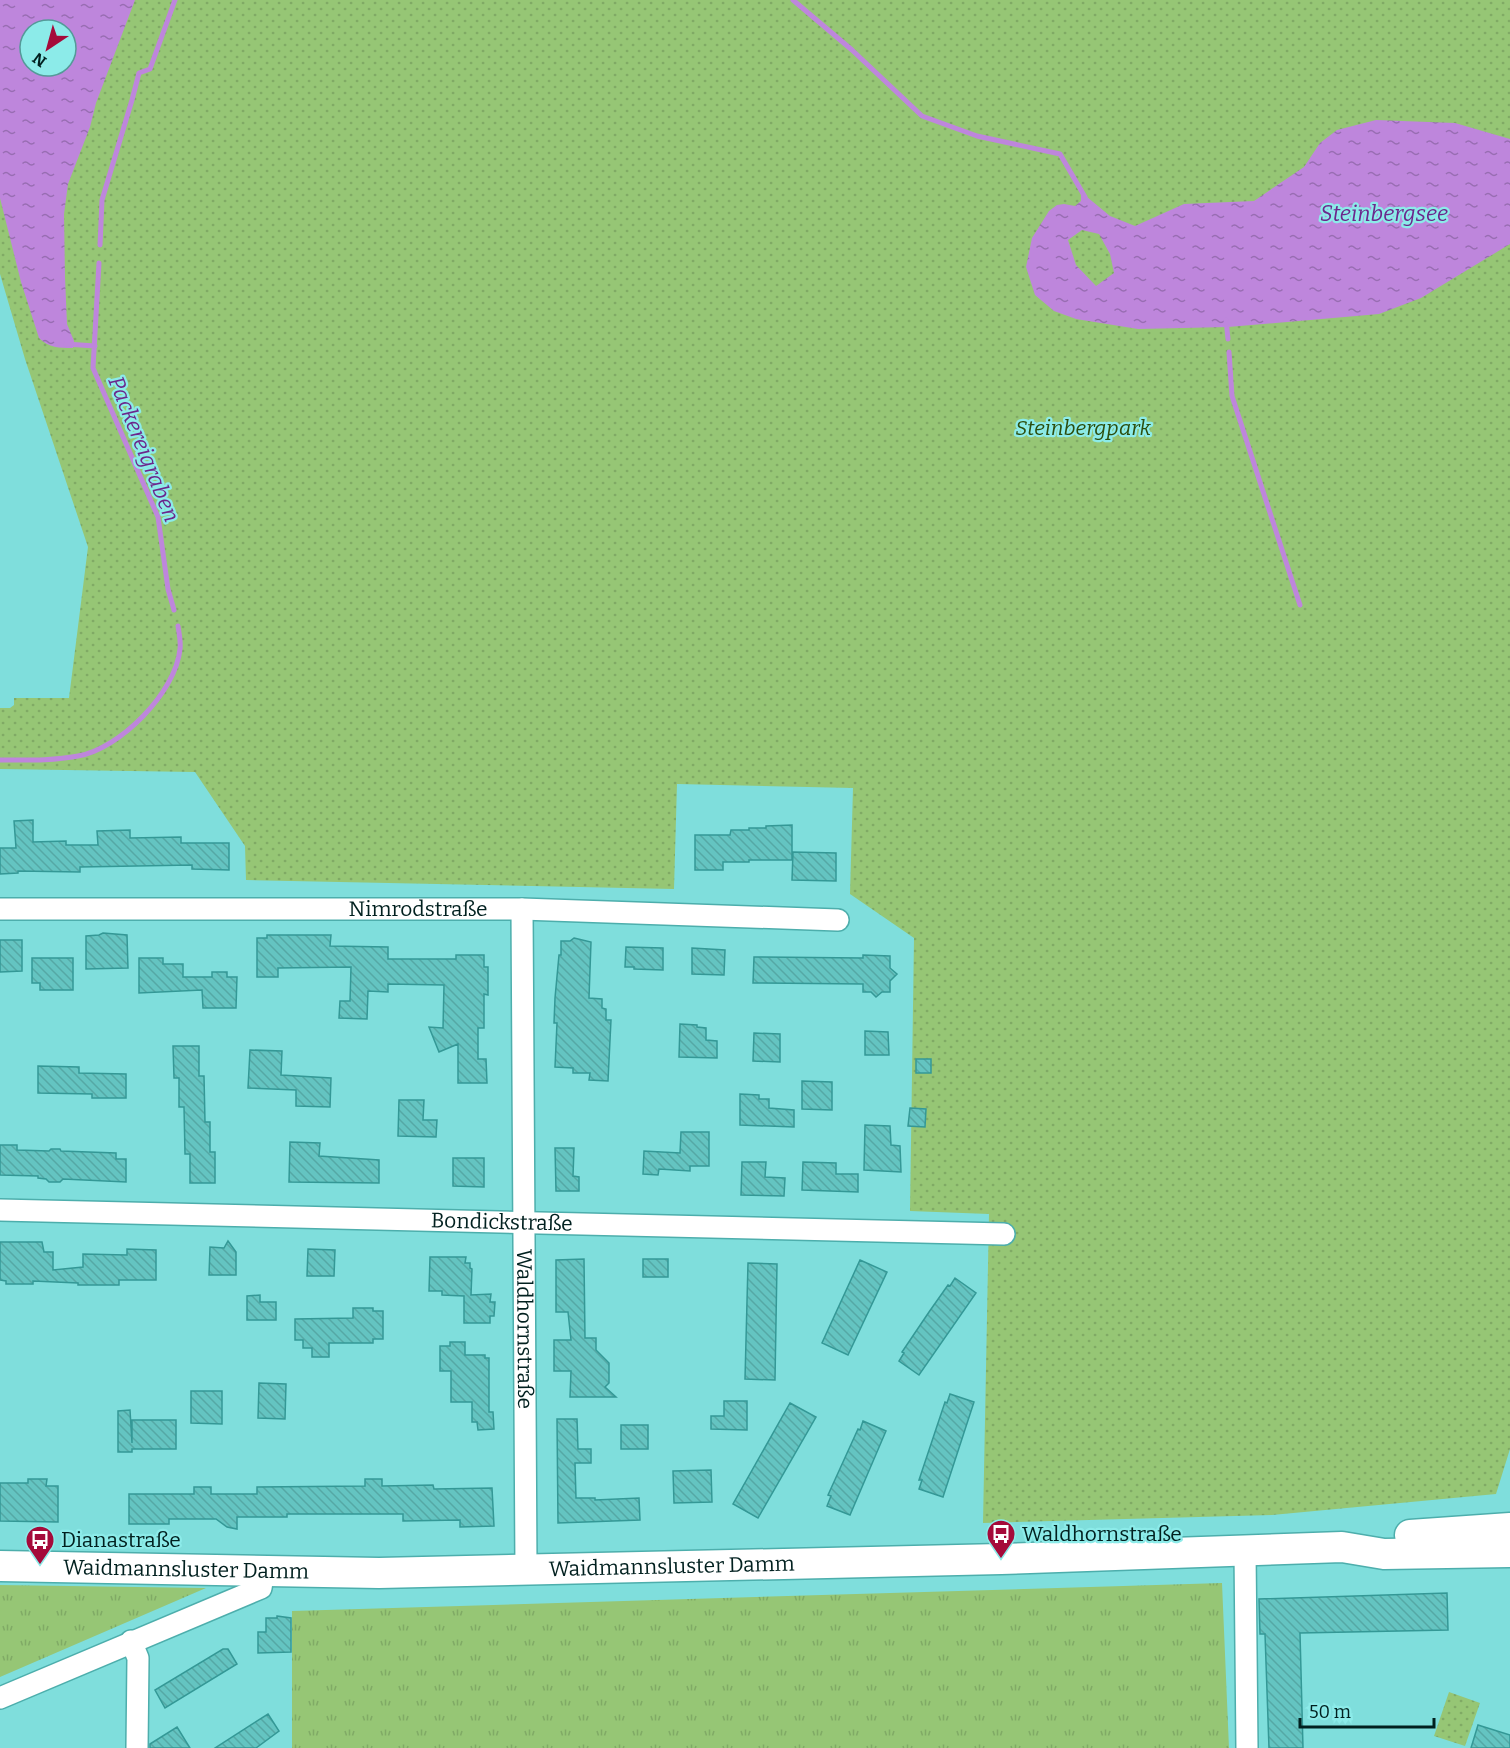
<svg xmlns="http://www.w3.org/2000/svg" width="1510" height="1748" font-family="Bitter,serif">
	<defs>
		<pattern id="grass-tufts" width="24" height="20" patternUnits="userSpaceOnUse" patternTransform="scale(1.5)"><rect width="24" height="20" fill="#96c675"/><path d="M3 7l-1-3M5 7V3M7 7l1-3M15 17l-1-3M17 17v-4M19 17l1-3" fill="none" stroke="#80aa65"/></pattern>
		<pattern id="park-dots" width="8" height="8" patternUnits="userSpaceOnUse" patternTransform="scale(1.5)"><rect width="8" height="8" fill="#96c675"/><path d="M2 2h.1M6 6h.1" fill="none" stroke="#80aa65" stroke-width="1.8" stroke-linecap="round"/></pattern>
		<pattern id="water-ripples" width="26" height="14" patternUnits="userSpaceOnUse" patternTransform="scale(1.5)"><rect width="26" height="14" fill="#be86dc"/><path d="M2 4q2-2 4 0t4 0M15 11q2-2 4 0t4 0" fill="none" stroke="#986db2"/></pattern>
		<pattern id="building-back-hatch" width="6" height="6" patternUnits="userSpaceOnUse" patternTransform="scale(1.5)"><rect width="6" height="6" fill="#64c4c1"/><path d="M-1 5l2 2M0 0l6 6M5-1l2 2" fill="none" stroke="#55a8a5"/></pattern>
	</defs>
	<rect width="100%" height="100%" fill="#7fdedc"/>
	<path fill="url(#grass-tufts)" d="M 1222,1583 L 1229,1748 L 292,1748 L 292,1611 Z
		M 0,1585 L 206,1588 L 0,1677 Z"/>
	<path fill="url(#park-dots)" fill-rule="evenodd" d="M 0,0 L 1510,0 L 1510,1449 L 1496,1494 L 1272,1515 L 983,1523 L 989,1214 L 910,1211 L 914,938 L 850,894 L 853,788 L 677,784 L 674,889 L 246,880 L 245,846 L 195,772 L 0,769 L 0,708 L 10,708 L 14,705 L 14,698 L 69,698 L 88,547 L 25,359 L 0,274 ZM 30,30 L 66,30 L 66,66 L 30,66 Z
		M 1449,1692 L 1480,1703 L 1465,1746 L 1434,1736 Z"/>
	<path fill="url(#water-ripples)" fill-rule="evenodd" d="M 0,0 L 135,0 L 96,103 L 90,127 L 68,184 L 64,214 L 65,277 L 67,324 L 74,341 L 73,348 C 59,348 49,348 39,338 L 21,282 L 0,198 ZM 30,30 L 66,30 L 66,66 L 30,66 Z
		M 1376,120 L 1455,123 L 1510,139 L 1510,244 L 1421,298 L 1379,314 L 1228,327 L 1138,329 L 1076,319 L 1054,311 L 1035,295 L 1026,267 L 1032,238 L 1049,211 L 1057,205 L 1064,204 L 1075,206 L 1081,201 L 1081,192 L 1110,216 L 1135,226 L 1184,204 L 1254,201 L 1304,167 L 1320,143 L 1337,130 ZM 1082,230 L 1099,234 L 1110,254 L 1114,273 L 1096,286 L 1076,265 L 1068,240 Z"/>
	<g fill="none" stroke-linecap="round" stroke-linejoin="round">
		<path stroke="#be86dc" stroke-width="5" d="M 793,0 L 852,50 L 922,116 L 977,136 L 1060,154 L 1085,197
			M 100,245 L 102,200 L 132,100 L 139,73 L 150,69 L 175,0
			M 99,263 L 93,368 L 158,517 L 168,589 L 174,610
			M 1226,320 L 1228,339
			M 66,344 L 95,346
			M 1229,352 L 1232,396 L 1300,605
			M 0,760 C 26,760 52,761 78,756 C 120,749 176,692 180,649 C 181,642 179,633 178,626"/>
	</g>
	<path fill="url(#building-back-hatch)" stroke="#349896" stroke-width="1.5" d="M 33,820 L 33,842 L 66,841 L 66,845 L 98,845 L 97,831 L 130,830 L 130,838 L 181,837 L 181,843 L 229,843 L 229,870 L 192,869 L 192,865 L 80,867 L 80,872 L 18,871 L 18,873 L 0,874 L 0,848 L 16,848 L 14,821 Z
		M 792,825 L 792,860 L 749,860 L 749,862 L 723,862 L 723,870 L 695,870 L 695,835 L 730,835 L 731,830 L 749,830 L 749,828 L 766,828 L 766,826 Z
		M 793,852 L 836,853 L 836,881 L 792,880 Z
		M 103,933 L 127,935 L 128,968 L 86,969 L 86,936 L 99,935 Z
		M 267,935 L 331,935 L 330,946 L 388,947 L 388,959 L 456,959 L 456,955 L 484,955 L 484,967 L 488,967 L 488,995 L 484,994 L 484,1028 L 478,1028 L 478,1059 L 486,1059 L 487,1083 L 458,1083 L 458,1044 L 439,1052 L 429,1027 L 443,1028 L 444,985 L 388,984 L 388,992 L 368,991 L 367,1019 L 339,1018 L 340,1001 L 350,1001 L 351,967 L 278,968 L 278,977 L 257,977 L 257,938 L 267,938 Z
		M 574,938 L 591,942 L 589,998 L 602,999 L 602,1008 L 606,1009 L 606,1020 L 611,1020 L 608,1081 L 589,1080 L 590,1073 L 573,1073 L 573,1068 L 555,1067 L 557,1023 L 554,1023 L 555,998 L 559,955 L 561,955 L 561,941 L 570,941 Z
		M 0,940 L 22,940 L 22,971 L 0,972 Z
		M 626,947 L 663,948 L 663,970 L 634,969 L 634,967 L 625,967 Z
		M 692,948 L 725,950 L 724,975 L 692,974 Z
		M 863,955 L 890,956 L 890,968 L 897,974 L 890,981 L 890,992 L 882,992 L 876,997 L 871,992 L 863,992 L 863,984 L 753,983 L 754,957 L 863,958 Z
		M 32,958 L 73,958 L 73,990 L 40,990 L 40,983 L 32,983 Z
		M 139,958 L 163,958 L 163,964 L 183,964 L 183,977 L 212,977 L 212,972 L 227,972 L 227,977 L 237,977 L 236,1008 L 203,1008 L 202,990 L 139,993 Z
		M 680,1024 L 697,1025 L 697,1027 L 706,1028 L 706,1040 L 717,1041 L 717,1058 L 679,1057 Z
		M 865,1031 L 888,1032 L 889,1055 L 865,1055 Z
		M 754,1033 L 780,1034 L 780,1062 L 753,1061 Z
		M 173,1046 L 199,1046 L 199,1076 L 204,1076 L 205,1122 L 210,1122 L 210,1152 L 215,1152 L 215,1183 L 190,1183 L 190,1154 L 185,1154 L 184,1107 L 179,1107 L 179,1078 L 174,1078 Z
		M 250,1050 L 282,1051 L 281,1075 L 331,1078 L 330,1107 L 296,1106 L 296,1090 L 248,1088 Z
		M 916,1059 L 931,1059 L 931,1073 L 916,1073 Z
		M 38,1066 L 79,1067 L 79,1073 L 126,1074 L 126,1098 L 92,1098 L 92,1094 L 38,1093 Z
		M 802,1081 L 832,1082 L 832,1110 L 802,1109 Z
		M 740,1094 L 759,1095 L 759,1099 L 769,1099 L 769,1108 L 794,1110 L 794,1127 L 740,1125 Z
		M 399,1100 L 424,1100 L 423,1120 L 437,1120 L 436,1137 L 398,1136 Z
		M 910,1108 L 926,1109 L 925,1127 L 908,1126 Z
		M 865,1125 L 890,1126 L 891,1145 L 900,1146 L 901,1172 L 864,1170 Z
		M 681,1132 L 709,1132 L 709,1166 L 690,1166 L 690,1171 L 659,1169 L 658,1175 L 643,1174 L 644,1151 L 680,1153 Z
		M 290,1142 L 320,1143 L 319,1156 L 379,1160 L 379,1183 L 289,1182 Z
		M 0,1145 L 17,1145 L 17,1150 L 49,1151 L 51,1149 L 60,1149 L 61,1151 L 116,1153 L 116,1159 L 126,1159 L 126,1182 L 63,1179 L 60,1182 L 49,1182 L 46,1179 L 38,1178 L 38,1176 L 0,1175 Z
		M 555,1148 L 574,1148 L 573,1176 L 579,1177 L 579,1191 L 556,1191 Z
		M 453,1158 L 484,1158 L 484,1187 L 453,1186 Z
		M 742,1162 L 766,1162 L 765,1177 L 785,1178 L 784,1196 L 741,1195 Z
		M 803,1162 L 836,1163 L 836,1174 L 858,1174 L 858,1192 L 802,1190 Z
		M 228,1241 L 236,1252 L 236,1275 L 209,1275 L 210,1247 L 224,1248 Z
		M 0,1242 L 42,1242 L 44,1252 L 53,1252 L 53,1270 L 83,1267 L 83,1254 L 127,1255 L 127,1249 L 156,1250 L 156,1280 L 119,1280 L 119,1285 L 78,1285 L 78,1283 L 33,1281 L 33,1284 L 6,1284 L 6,1281 L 0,1280 Z
		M 308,1249 L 335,1250 L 334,1276 L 307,1276 Z
		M 430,1257 L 466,1257 L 465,1263 L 470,1263 L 470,1268 L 472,1269 L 471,1295 L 491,1294 L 490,1302 L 495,1302 L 494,1316 L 490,1316 L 490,1323 L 464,1323 L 464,1296 L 442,1295 L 442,1291 L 429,1291 Z
		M 584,1259 L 585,1338 L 596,1338 L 596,1350 L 609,1363 L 609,1383 L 605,1387 L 616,1397 L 570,1397 L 571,1371 L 554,1371 L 554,1340 L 571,1340 L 568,1312 L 556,1312 L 556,1260 Z
		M 643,1259 L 668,1259 L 668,1277 L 643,1277 Z
		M 860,1260 L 887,1272 L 848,1355 L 822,1343 Z
		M 748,1263 L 777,1264 L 775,1380 L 745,1379 Z
		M 955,1278 L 976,1293 L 919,1375 L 899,1361 L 904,1353 L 902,1352 L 929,1312 L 948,1285 L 950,1286 Z
		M 260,1295 L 260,1302 L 276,1302 L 276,1320 L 247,1320 L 247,1296 Z
		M 353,1308 L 373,1308 L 373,1311 L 383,1311 L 383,1339 L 373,1339 L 373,1343 L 329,1343 L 329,1357 L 312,1357 L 312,1348 L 303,1348 L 303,1340 L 295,1340 L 295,1319 L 353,1318 Z
		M 450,1342 L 465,1342 L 465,1355 L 485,1355 L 485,1358 L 489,1358 L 489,1412 L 493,1412 L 494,1429 L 478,1430 L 477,1422 L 472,1422 L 472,1402 L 451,1402 L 451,1371 L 440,1371 L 440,1346 L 450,1346 Z
		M 259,1383 L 286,1384 L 285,1419 L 258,1418 Z
		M 191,1391 L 222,1391 L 222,1424 L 191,1423 Z
		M 950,1394 L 974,1402 L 943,1497 L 919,1489 L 922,1480 L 919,1480 L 945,1402 L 947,1403 Z
		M 724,1401 L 747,1401 L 747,1430 L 711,1429 L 711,1416 L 724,1416 Z
		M 790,1403 L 816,1417 L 758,1518 L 733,1504 Z
		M 130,1410 L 132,1443 L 132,1420 L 176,1420 L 176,1449 L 132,1449 L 132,1452 L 118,1452 L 118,1411 Z
		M 557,1419 L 577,1419 L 578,1449 L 591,1449 L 591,1463 L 575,1463 L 576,1498 L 595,1498 L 595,1500 L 639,1498 L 640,1520 L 558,1523 Z
		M 863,1421 L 886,1431 L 850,1515 L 827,1506 L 831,1496 L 828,1495 L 858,1429 L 860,1430 Z
		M 621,1425 L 648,1425 L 648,1449 L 621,1449 Z
		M 711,1470 L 712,1502 L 674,1503 L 673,1471 Z
		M 28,1479 L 47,1479 L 46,1486 L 58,1486 L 58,1522 L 0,1521 L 0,1483 L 28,1483 Z
		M 365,1479 L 382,1479 L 382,1486 L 433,1485 L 434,1489 L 492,1488 L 494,1526 L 460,1527 L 460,1520 L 403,1521 L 403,1514 L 287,1514 L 287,1517 L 237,1517 L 237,1529 L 227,1527 L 216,1519 L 169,1519 L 169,1524 L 129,1524 L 129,1494 L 194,1494 L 194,1487 L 211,1487 L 211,1494 L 257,1494 L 257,1487 L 365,1486 Z
		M 1447,1593 L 1448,1630 L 1300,1633 L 1303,1748 L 1269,1748 L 1265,1634 L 1260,1634 L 1259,1599 Z
		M 277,1616 L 291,1618 L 291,1652 L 258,1653 L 258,1632 L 266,1632 L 266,1618 L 277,1618 Z
		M 223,1649 L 228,1649 L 237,1664 L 165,1708 L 155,1690 Z
		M 268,1714 L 279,1731 L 256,1748 L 215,1748 Z
		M 1478,1725 L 1510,1735 L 1510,1748 L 1471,1748 Z
		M 177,1727 L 190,1748 L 150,1748 L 150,1744 Z"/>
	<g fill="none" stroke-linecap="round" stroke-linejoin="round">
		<g stroke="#4daeac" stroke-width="24">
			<g id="minor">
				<path id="s1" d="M 0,909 L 522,909 L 838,920"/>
				<path id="s2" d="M 522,909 L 526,1569"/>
				<path id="s3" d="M 0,1210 L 1004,1234"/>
				<path d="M 1245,1551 L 1247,1748"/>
				<path d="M 131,1641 L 138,1658 L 137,1748"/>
				<path d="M 0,1698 L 261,1588 L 264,1570"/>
			</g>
		</g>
		<g stroke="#4daeac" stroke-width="33">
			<g id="secondary">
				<path d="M 1410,1535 L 1510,1528"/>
				<path id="s4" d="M 0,1566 L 379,1573 L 1001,1559 L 1342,1547 L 1384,1554 L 1510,1552"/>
			</g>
		</g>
		<use href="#minor" stroke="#fff" stroke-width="21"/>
		<use href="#secondary" stroke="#fff" stroke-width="30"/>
	</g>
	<defs>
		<g id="bus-pin" transform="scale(1.5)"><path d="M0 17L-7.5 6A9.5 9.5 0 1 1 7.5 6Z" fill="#a50a3a" stroke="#8cebe9"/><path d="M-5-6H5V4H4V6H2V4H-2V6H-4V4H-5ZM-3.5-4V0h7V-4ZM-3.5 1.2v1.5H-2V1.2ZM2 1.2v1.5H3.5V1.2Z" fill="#fff"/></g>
	</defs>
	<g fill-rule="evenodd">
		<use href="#bus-pin" x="1001" y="1534"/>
		<use href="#bus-pin" x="40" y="1540"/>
	</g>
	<g text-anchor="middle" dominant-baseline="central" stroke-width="4.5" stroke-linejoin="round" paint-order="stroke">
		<g font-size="21" font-style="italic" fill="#2c4d0c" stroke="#8cebe9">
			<text x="1083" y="428">Steinbergpark</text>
		</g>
		<g font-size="21" fill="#01201f" stroke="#8cebe9">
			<text stroke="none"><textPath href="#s1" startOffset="418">Nimrodstraße</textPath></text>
			<text stroke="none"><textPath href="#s3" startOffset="502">Bondickstraße</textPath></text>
			<text stroke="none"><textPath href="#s2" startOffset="420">Waldhornstraße</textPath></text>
			<text stroke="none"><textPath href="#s4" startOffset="672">Waidmannsluster Damm</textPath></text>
			<text stroke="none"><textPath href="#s4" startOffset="186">Waidmannsluster Damm</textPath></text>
		</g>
		<g font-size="21" fill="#01201f" stroke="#8cebe9" text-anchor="start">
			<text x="1022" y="1534">Waldhornstraße</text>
			<text x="61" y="1540">Dianastraße</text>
		</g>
		<g font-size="22" font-style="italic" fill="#6c268b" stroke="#8cebe9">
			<text x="1384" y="213">Steinbergsee</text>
			<text transform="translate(144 449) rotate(68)">Packereigraben</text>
		</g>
	</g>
	<g transform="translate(48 48) rotate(216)"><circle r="28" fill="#8cebe9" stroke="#549a98" stroke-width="1.5"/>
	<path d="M0-4.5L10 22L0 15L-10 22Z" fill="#a50a3a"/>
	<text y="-9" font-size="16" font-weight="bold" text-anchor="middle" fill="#01201f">N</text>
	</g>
	<path d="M1300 1718v9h134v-9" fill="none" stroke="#01201f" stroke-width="3"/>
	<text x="1309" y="1718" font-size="18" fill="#01201f" stroke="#8cebe9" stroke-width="4.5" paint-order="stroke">50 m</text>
</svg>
